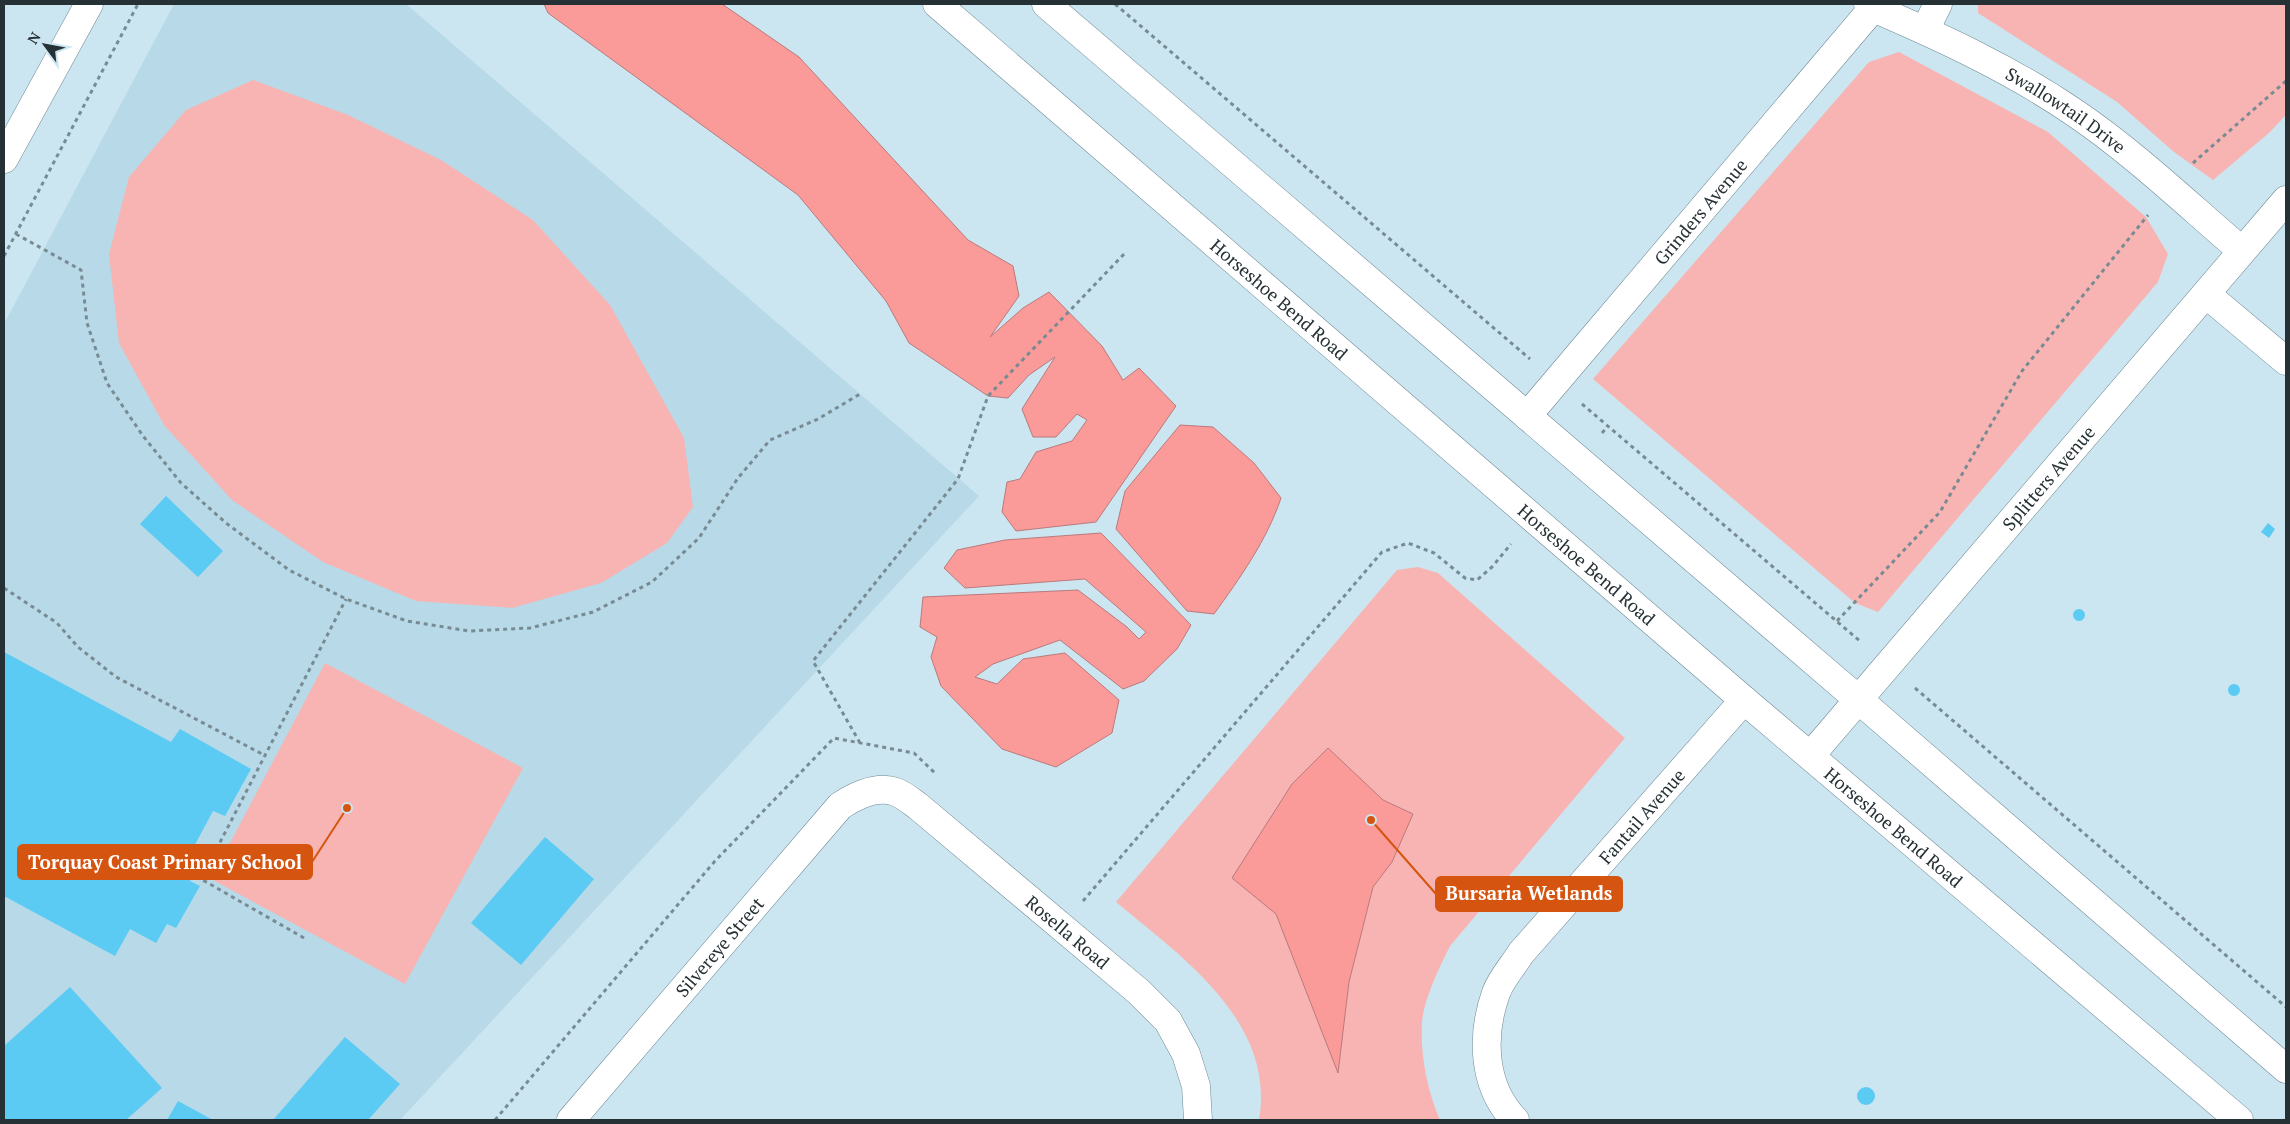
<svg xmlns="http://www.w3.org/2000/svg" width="2290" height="1124" font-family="'PT Serif',serif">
	<rect width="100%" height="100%" fill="#cbe6f1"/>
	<path fill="#b7d9e8" d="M 174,4 L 406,4 L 979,496 L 400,1120 L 4,1120 L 4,324 Z"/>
	<path fill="#f8b4b2" d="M 1978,4 L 2286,4 L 2286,115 L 2269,133 L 2213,180 L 2174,152 L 2117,102 L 1978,13 Z
		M 1899,52 L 2048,132 L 2146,217 L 2168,254 L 2158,282 L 1878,612 L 1855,603 L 1593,379 L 1869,62 Z
		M 253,80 L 348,115 L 441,160 L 533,220 L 610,305 L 684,438 L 693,507 L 667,543 L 601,583 L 512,608 L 416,601 L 323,562 L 232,500 L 164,425 L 119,343 L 109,254 L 129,177 L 186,110 Z
		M 1418,567 L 1438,573 L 1625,738 L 1450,946 C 1440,966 1424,999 1422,1022 C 1420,1054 1427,1090 1440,1120 L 1259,1120 C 1276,1022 1182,957 1116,902 L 1397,570 Z
		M 325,663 L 523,768 L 405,984 L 211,879 Z"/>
	<path fill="#fa9a99" stroke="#ba7a7b" d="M 544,4 L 722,4 L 799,57 L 968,240 L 1013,266 L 1019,296 L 990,337 L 1023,308 L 1049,292 L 1102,346 L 1123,380 L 1139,368 L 1176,406 L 1096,522 L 1016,531 L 1002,512 L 1007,482 L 1020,479 L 1036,452 L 1072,441 L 1087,420 L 1077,414 L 1056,437 L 1033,437 L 1022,409 L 1055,357 L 1029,375 L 1008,398 L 988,396 L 909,343 L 886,301 L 798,195 L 548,13 Z
		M 1180,425 L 1213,427 L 1254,463 L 1281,498 C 1267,540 1240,578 1214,614 L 1187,611 L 1116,529 L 1125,491 Z
		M 1101,533 L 1191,625 L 1177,649 L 1144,681 L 1123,689 L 1060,640 L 993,664 L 975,677 L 997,684 L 1023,659 L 1065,653 L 1119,700 L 1112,733 L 1056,767 L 1002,749 L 941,686 L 931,657 L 937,637 L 920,627 L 923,597 L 1078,590 L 1127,627 L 1139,639 L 1146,632 L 1085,579 L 965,588 L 944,568 L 957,550 L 1005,540 Z
		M 1328,748 L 1383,800 L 1413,814 L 1392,862 L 1373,887 L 1349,982 L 1338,1073 L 1276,914 L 1232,878 L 1292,784 Z"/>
	<path fill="#5bcbf3" d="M 166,496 L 223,551 L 198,577 L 140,524 Z
		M 2268,523 L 2275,529 L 2269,538 L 2261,532 Z
		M2073 615a6 6 0 1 1 12 0a6 6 0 1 1-12 0Z
		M 4,652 L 171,742 L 180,729 L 251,769 L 225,816 L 213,811 L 183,867 L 194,873 L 190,881 L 200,886 L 176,928 L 167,924 L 156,943 L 130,929 L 115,956 L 4,896 Z
		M2228 690a6 6 0 1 1 12 0a6 6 0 1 1-12 0Z
		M 545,837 L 594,879 L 521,965 L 471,923 Z
		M 70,987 L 162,1088 L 126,1120 L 4,1120 L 4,1046 Z
		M 345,1037 L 400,1084 L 368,1120 L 273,1120 Z
		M1857 1096a9 9 0 1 1 18 0a9 9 0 1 1-18 0Z
		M 178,1101 L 213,1120 L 167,1120 Z"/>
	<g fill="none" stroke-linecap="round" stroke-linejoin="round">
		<g stroke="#6e8792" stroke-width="29">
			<g id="minor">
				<path id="s1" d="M 1868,4 L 1873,8 C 1943,38 2012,70 2075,113 C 2134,153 2187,204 2241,250"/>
				<path d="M 1925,30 L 1938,4"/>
				<path d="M 4,159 L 89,4"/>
				<path d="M 2206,294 L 2286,361"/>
				<path id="s2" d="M 1527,416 L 1873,8"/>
				<path id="s3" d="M 1811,755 L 2286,200"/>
				<path id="s4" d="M 571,1120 L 840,806 C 855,796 877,785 896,792 C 904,795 912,802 919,807 L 1139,992 L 1168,1021 L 1186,1054 L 1196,1086 L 1198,1120"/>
				<path id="s5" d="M 1515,1120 C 1482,1086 1481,1035 1496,993 C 1501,979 1513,966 1521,953 L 1744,700"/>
			</g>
		</g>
		<g stroke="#6e8792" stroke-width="29">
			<g id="tertiary">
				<path id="s6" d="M 937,4 L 1744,700 L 2239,1120"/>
				<path d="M 1046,4 L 1859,700 L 2286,1069"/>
			</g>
		</g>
		<path stroke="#788b93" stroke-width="3" stroke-dasharray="4 4" stroke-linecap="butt" d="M 1115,4 L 1530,359
			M 2193,163 L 2286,81
			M 16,234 L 81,270 L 87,323 L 107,383 L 143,436 L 181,483 L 226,523 L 289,570 L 346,599 L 407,621 L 469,631 L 530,628 L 593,612 L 652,582 L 699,538 L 738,478 L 770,440 L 818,419 L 860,394
			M 4,256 L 138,4
			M 1582,404 L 1861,642
			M 1602,433 L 1608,426
			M 4,588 L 57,623 L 78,647 L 116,677 L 264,755
			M 1837,621 L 1940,512 L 2022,371 L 2148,215
			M 1915,688 L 2286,1007
			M 860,743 L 813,661 L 958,479 L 988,396 L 1126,252
			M 1083,901 L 1382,552 L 1408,543 L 1434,553 L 1465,578 L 1477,580 L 1492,567 L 1511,544
			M 304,938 L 201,879 L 346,599
			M 495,1120 L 715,861 L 834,738 L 914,753 L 935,773"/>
		<use href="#minor" stroke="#fff" stroke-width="28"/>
		<use href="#tertiary" stroke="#fff" stroke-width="28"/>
	</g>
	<g text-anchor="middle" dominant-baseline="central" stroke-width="4" stroke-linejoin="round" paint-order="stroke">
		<g font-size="18" fill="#263135" stroke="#cbe6f1">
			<text stroke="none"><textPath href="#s1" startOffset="225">Swallowtail Drive</textPath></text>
			<text stroke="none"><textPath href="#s2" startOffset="268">Grinders Avenue</textPath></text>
			<text stroke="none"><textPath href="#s6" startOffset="452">Horseshoe Bend Road</textPath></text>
			<text stroke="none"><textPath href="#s3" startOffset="365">Splitters Avenue</textPath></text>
			<text stroke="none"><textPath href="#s6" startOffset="858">Horseshoe Bend Road</textPath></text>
			<text stroke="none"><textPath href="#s5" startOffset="365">Fantail Avenue</textPath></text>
			<text stroke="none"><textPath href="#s6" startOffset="1262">Horseshoe Bend Road</textPath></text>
			<text stroke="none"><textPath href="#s4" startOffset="695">Rosella Road</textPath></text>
			<text stroke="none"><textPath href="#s4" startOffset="228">Silvereye Street</textPath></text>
		</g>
	</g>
	<path fill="none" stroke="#d55510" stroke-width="2" d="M347 808L312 862M1371 820L1436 894"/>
	<g fill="#d55510" stroke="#cbe6f1" stroke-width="2">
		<circle cx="347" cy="808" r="5"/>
		<circle cx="1371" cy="820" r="5"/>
	</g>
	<g fill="#d55510" stroke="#d55510" stroke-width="2">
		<rect x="18" y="845" width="294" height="34" rx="5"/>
		<rect x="1436" y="877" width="186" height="34" rx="5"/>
	</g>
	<g font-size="19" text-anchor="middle" font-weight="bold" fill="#fff">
		<text x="165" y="869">Torquay Coast Primary School</text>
		<text x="1529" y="900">Bursaria Wetlands</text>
	</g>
	<rect width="2290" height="1124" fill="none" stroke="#263135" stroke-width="10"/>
	<g transform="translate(45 45) rotate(302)" stroke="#cbe6f1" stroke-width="4" paint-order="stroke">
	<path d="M0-4L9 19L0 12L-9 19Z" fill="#263135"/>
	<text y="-8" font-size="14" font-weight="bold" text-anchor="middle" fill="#263135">N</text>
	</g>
</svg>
